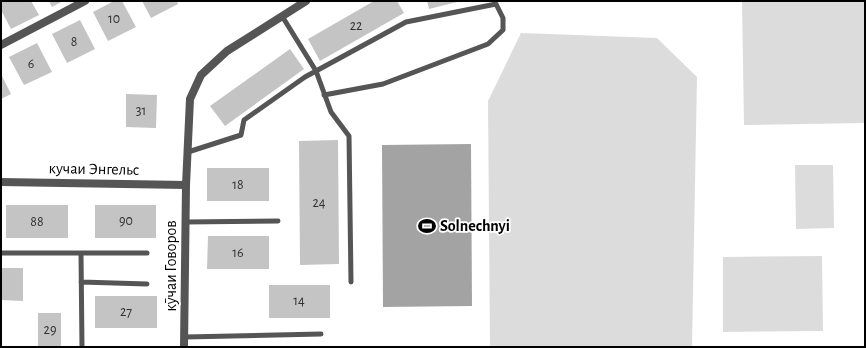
<svg xmlns="http://www.w3.org/2000/svg" width="866" height="348" font-family="'Alegreya Sans',sans-serif">
	<rect width="100%" height="100%" fill="#fff"/>
	<path fill="#dcdcdc" d="M 742,1 L 865,1 L 865,123 L 744,125 Z
		M 521,33 L 657,38 L 697,77 L 692,347 L 490,347 L 488,101 Z
		M 795,165 L 833,165 L 834,228 L 796,229 Z
		M 822,256 L 823,331 L 723,332 L 723,257 Z"/>
	<path fill="#a3a3a3" d="M 471,144 L 472,306 L 383,307 L 382,145 Z"/>
	<path fill="#c4c4c4" d="M 1,1 L 31,1 L 39,15 L 11,29 L 1,10 Z
		M 49,1 L 63,1 L 52,7 Z
		M 114,1 L 122,1 L 136,27 L 108,41 L 93,12 Z
		M 142,1 L 177,1 L 178,4 L 151,18 Z
		M 374,1 L 397,1 L 404,13 L 320,61 L 308,39 Z
		M 427,1 L 457,1 L 457,2 L 429,9 Z
		M 80,20 L 95,49 L 67,63 L 52,34 Z
		M 37,43 L 52,72 L 24,85 L 9,57 Z
		M 290,49 L 304,69 L 225,126 L 210,106 Z
		M 1,74 L 11,94 L 1,99 Z
		M 126,94 L 157,95 L 156,128 L 126,127 Z
		M 338,140 L 339,264 L 300,265 L 299,141 Z
		M 207,168 L 269,168 L 269,201 L 207,201 Z
		M 6,205 L 68,205 L 68,238 L 6,238 Z
		M 95,205 L 156,205 L 156,238 L 95,238 Z
		M 208,236 L 269,236 L 269,269 L 207,269 Z
		M 1,268 L 23,268 L 23,301 L 1,300 Z
		M 269,285 L 330,285 L 330,318 L 269,318 Z
		M 95,296 L 157,296 L 157,328 L 95,328 Z
		M 38,313 L 61,313 L 61,347 L 38,347 Z"/>
	<g fill="none" stroke-linecap="round" stroke-linejoin="round">
		<path stroke="#555" stroke-width="5" d="M 282,16 L 316,71 L 331,112 L 349,136 L 351,282
			M 188,152 L 241,135 L 244,120 L 305,77 L 406,22 L 496,4 L 503,18 L 503,30 L 488,44 L 383,84 L 324,95
			M 185,222 L 278,221
			M 1,253 L 147,253
			M 81,253 L 82,347
			M 81,282 L 147,284
			M 185,337 L 321,334"/>
		<path stroke="#555" stroke-width="8" d="M 1,45 L 85,1
			M 1,182 L 186,185"/>
		<path stroke="#555" stroke-width="8" d="M 184,347 L 186,185 L 190,99 L 201,75 L 227,51 L 306,1"/>
	</g>
	<defs>
		<g id="stadium-bare" transform="scale(1.38)"><path d="M0-5a6.5 5 0 1 0 0 10a6.5 5 0 1 0 0-10ZM-3.5-1.8h7v3.6h-7Z" fill="#000" stroke="#fff" stroke-width="2.5" paint-order="stroke"/></g>
	</defs>
	<g fill-rule="evenodd">
		<use href="#stadium-bare" x="427" y="226"/>
	</g>
	<g text-anchor="middle" dominant-baseline="central" stroke-width="3.5" stroke-linejoin="round" paint-order="stroke">
		<g font-size="14" fill="#313131">
			<text x="114" y="19">10</text>
			<text x="356" y="26">22</text>
			<text x="74" y="42">8</text>
			<text x="31" y="64">6</text>
			<text x="141" y="111">31</text>
			<text x="238" y="185">18</text>
			<text x="319" y="203">24</text>
			<text x="126" y="221">90</text>
			<text x="37" y="222">88</text>
			<text x="238" y="253">16</text>
			<text x="299" y="301">14</text>
			<text x="126" y="312">27</text>
			<text x="50" y="330">29</text>
		</g>
		<g font-size="16" fill="#000" stroke="#fff">
			<text transform="translate(94 169) rotate(1)">кучаи Энгельс</text>
			<text transform="translate(171 266) rotate(-90)">кӯчаи Говоров</text>
		</g>
		<g font-size="16" font-weight="bold" fill="#000" stroke="#fff" text-anchor="start">
			<text x="440" y="226">Solnechnyi</text>
		</g>
	</g>
	<rect width="866" height="348" fill="none" stroke="#000000" stroke-width="4"/>
</svg>
